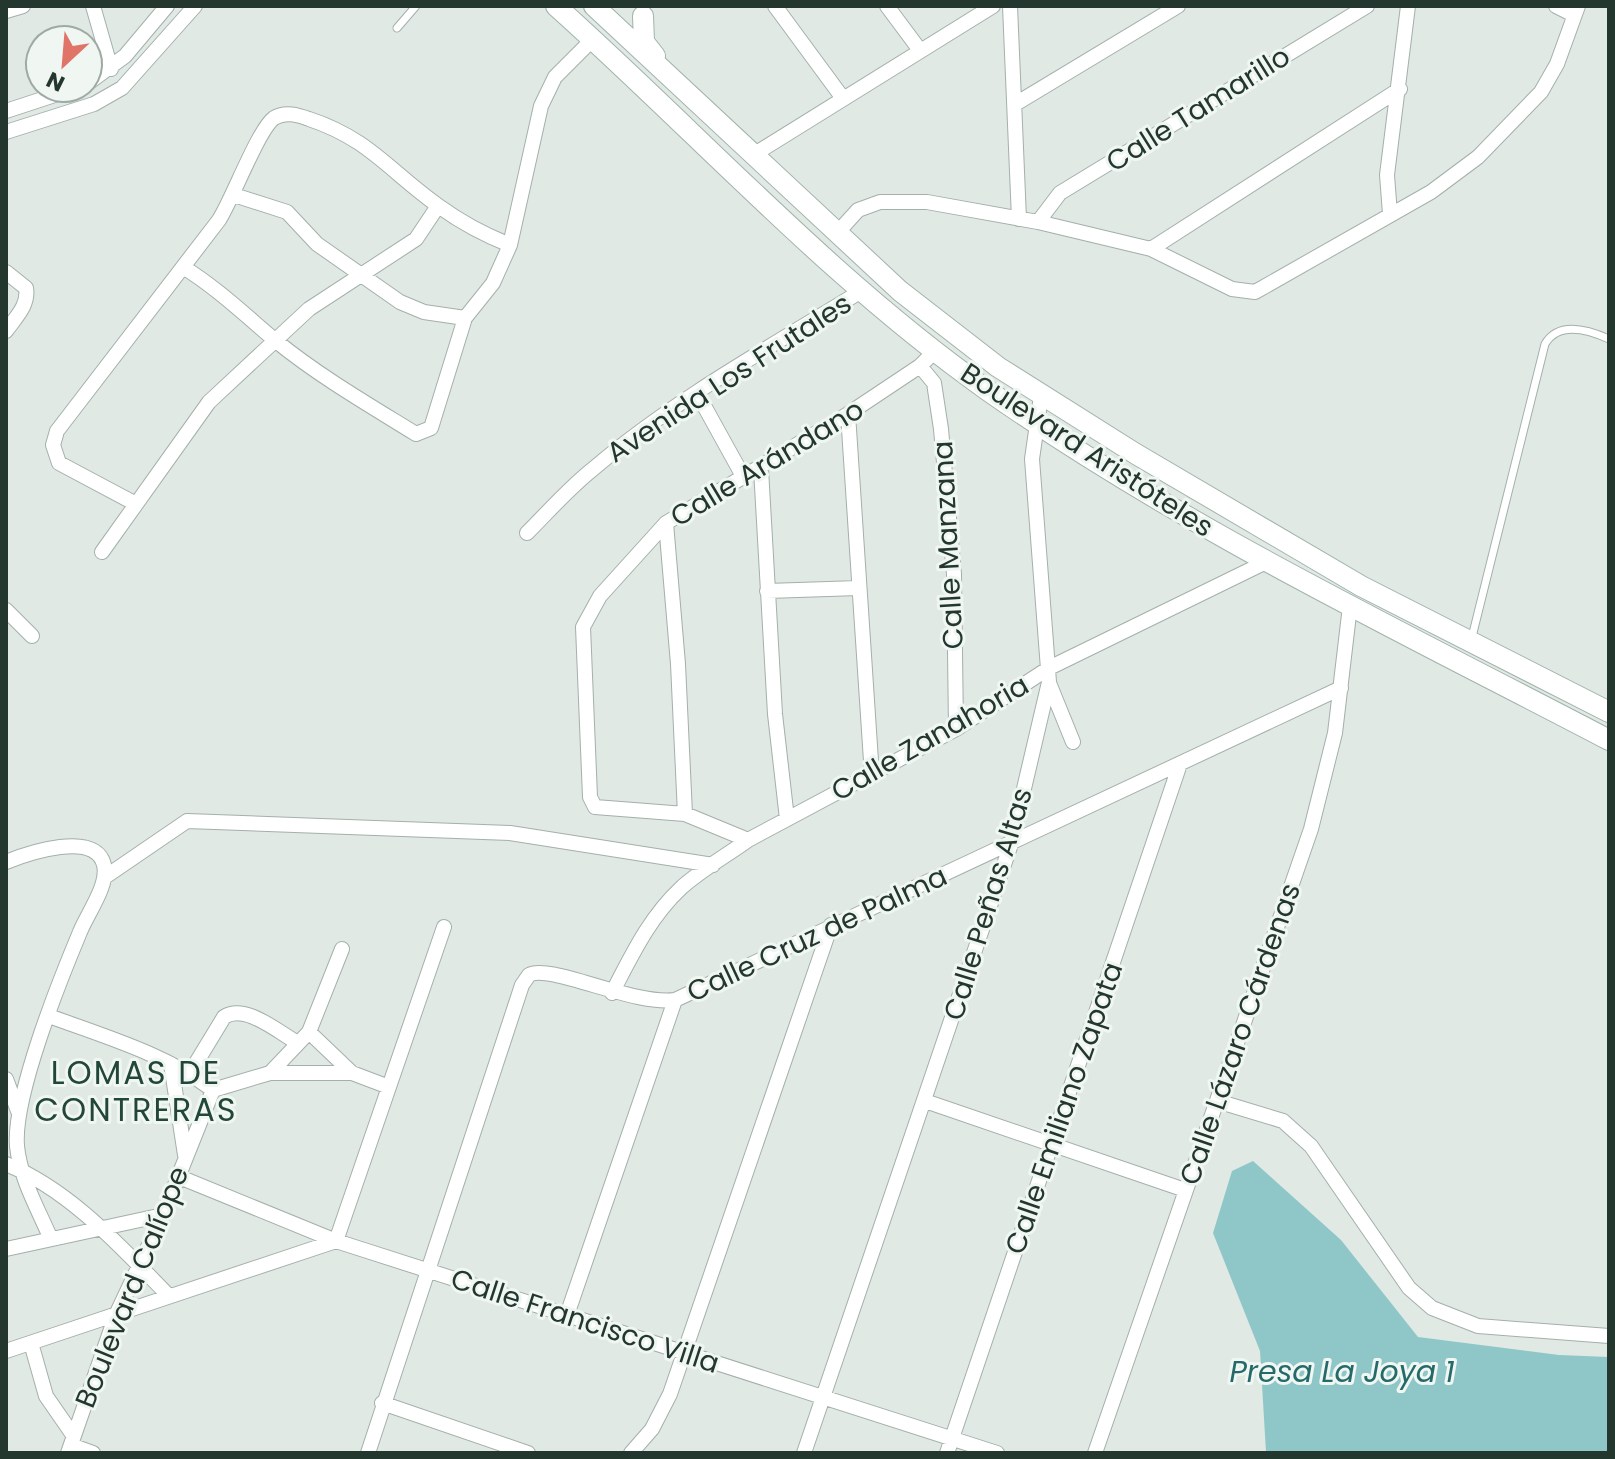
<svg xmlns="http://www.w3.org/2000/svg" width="1615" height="1459" font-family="Poppins,sans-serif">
	<rect width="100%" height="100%" fill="#e0e9e4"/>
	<path fill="#8fc7c8" d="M 1253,1161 L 1341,1240 L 1418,1337 L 1559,1355 L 1609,1357 L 1609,1453 L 1266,1452 L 1260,1351 L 1213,1233 L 1232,1171 Z"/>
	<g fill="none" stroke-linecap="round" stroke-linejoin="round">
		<g stroke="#a4b0aa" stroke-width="9">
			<path id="lane" d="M 397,28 L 416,6
				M 1471,641 L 1545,344 C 1559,320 1589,330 1609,339"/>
		</g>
		<g stroke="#a4b0aa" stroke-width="16">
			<path id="street" d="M 93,6 L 111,69
				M 775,6 L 842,97
				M 887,6 L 919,49
				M 1010,6 L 1019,219
				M 1556,6 L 1574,15
				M 6,11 L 23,6
				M 88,83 L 125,56 L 167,6
				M 1017,103 L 1178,6
				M 6,111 L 76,88
				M 6,132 L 94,104 L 122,88 L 195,6
				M 753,155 L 993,6
				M 234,195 L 287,212 L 317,244 L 400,302 L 424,312 L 465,318
				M 1390,214 L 1387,175 L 1408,6
				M 1038,222 L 1060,193 L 1367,6
				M 838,232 L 858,210 L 880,202 L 927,202 L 1038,222 L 1151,249 L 1232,289 L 1255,292 L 1431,192 L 1478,157 L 1541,92 L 1557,64 L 1578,6
				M 1151,249 L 1400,89
				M 183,267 C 217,288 245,315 276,341 C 319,376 369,405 416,434 L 431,428 L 465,318 L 493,283 L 510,245 L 541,106 L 555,77 L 593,39
				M 6,272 L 26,288 C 29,305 16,317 6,331
				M 936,350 L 920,366 L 848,414 L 666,523 L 600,596 L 583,627 L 590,797 L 595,807 L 685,814 L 748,840 L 956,729 L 1049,668 L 1266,562
				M 920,366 L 934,383 L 941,429 L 954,574 L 956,729
				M 697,393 L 744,478
				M 848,414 L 872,776
				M 761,469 L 775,714 L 787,819
				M 136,504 L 59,463 L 53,445 L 57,431 L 219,220 C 233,198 258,130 274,118 C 285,111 298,115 309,119 C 370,139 391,173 440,207 C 462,223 485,235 510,245
				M 666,523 L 678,664 L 685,814
				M 527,533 C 549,511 569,488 593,469 C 675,399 772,346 863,290
				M 102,552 L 209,402 L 309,309 L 416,239 L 438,206
				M 767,591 L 859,588
				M 6,610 L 32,636
				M 1049,683 L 1073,742
				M 6,862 C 28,853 96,830 104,865 C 109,885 87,914 80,932 C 59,982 13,1097 17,1146 C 20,1178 38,1209 50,1237
				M 105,877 L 187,821 L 510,833 L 713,865
				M 612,993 C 632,955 649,918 681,888 C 701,870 726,856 748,840
				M 49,1016 C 106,1037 165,1054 213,1090
				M 309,1032 L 352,1073
				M 171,1064 L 185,1155
				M 190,1073 L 224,1017 C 245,1003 278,1032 298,1043
				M 270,1073 L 352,1073 L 389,1087
				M 6,1079 L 18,1111
				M 925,1101 L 1185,1190
				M 1217,1101 L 1283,1121 L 1311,1146 L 1409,1288 L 1432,1308 L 1478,1326 L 1609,1336
				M 6,1164 C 70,1190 121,1247 168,1295
				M 177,1176 L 336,1241 L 997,1453
				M 6,1249 L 163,1215
				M 567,1315 L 675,1000
				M 31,1343 L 46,1396 L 73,1435
				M 6,1351 L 336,1241 L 444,927
				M 382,1403 L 528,1453
				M 71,1445 L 93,1453
				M 68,1453 L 116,1315 L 163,1215 L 213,1090 L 270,1073 L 309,1032 L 342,949
				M 368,1453 L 522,985 L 529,975 C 549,963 634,1006 675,1000 L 1341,688
				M 631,1453 L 652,1429 L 670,1394 L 831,925
				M 804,1453 L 1011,844 L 1049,682 L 1032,459 L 1041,396
				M 947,1453 L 1180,764
				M 1095,1453 L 1311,829 L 1335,733 L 1350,606"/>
		</g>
		<g stroke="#a1b3aa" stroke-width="22">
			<path id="secondary" d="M 556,6 C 699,134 830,279 987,390 C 1182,527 1399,630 1609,740
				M 594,6 L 900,291 L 998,367 L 1136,454 L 1361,586 L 1609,712
				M 643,16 L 644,42 L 655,56"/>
		</g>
		<use href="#lane" stroke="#fff" stroke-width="7"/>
		<use href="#street" stroke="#fff" stroke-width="14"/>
		<use href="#secondary" stroke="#fff" stroke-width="20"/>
	</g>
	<g text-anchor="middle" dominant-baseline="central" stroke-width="6" stroke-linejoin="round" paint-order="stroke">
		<g font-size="28" fill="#23372f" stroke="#f0f6f2">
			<text transform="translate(1198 109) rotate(-32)">Calle Tamarillo</text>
			<text transform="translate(729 378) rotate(-33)">Avenida Los Frutales</text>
			<text transform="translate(1087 450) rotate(33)">Boulevard Aristóteles</text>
			<text transform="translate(767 463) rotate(-31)">Calle Arándano</text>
			<text transform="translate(948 545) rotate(-93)">Calle Manzana</text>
			<text transform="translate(930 738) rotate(-30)">Calle Zanahoria</text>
			<text transform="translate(988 904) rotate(-73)">Calle Peñas Altas</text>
			<text transform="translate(817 934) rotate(-25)">Calle Cruz de Palma</text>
			<text transform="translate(1240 1034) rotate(-71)">Calle Lázaro Cárdenas</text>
			<text transform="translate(1064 1108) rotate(-71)">Calle Emiliano Zapata</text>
			<text transform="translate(132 1287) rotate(-68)">Boulevard Calíope</text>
			<text transform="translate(585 1321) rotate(18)">Calle Francisco Villa</text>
		</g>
		<g font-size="30" font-style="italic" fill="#256a6b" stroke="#f0f6f2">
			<text x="1342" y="1371">Presa La Joya 1</text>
		</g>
		<g font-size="32" letter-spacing="2" fill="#224738" stroke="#f0f6f2">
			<text x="136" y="1072">LOMAS DE<tspan x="136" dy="37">CONTRERAS</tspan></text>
		</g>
	</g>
	<rect width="1615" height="1459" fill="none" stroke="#23372f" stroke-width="16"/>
	<g transform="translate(64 64) rotate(206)"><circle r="38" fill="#f0f6f2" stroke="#9eaaa4" stroke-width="2"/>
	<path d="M0-6L14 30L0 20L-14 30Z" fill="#e07468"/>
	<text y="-12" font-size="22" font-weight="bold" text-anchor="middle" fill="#23372f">N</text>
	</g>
</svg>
